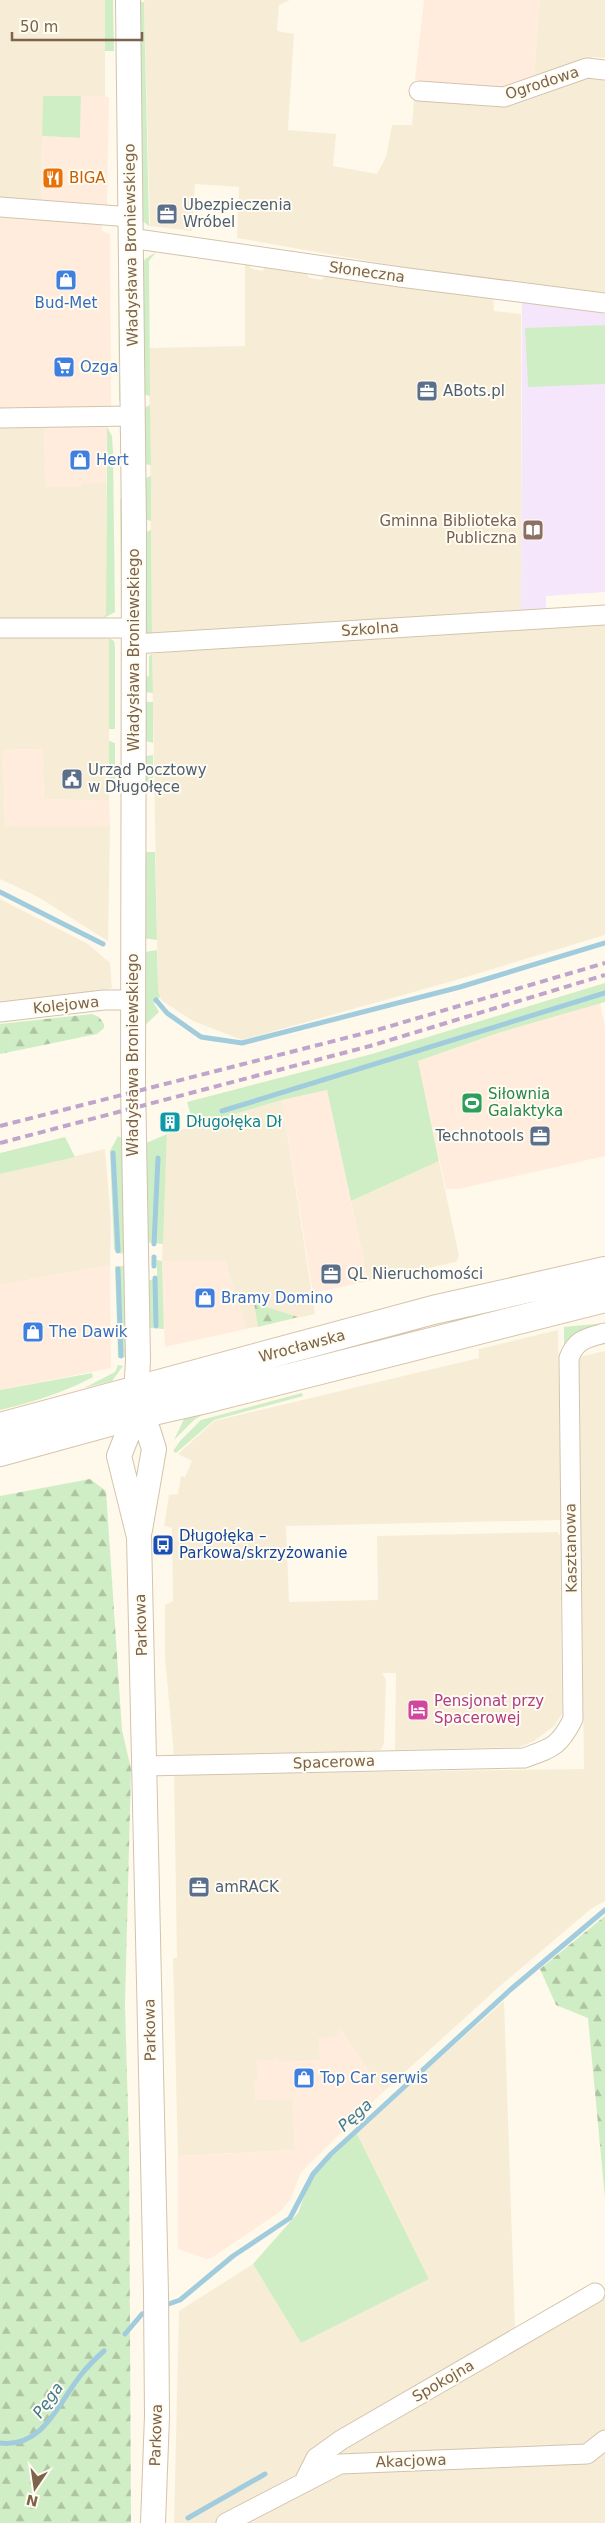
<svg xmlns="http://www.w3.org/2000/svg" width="605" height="2523" font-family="'DejaVu Sans',sans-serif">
	<defs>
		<pattern id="forest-firs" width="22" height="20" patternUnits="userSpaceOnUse" patternTransform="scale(1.25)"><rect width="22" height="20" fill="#d0eec5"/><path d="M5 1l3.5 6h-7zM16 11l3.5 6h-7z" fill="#aec4a2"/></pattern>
	</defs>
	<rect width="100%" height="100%" fill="#fef9ea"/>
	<path fill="#f7edd7" d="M 0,0 L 105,0 L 105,97 L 43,97 L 41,201 L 0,198 Z
		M 144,0 L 290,0 L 279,5 L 277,31 L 294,34 L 288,130 L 336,134 L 333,166 L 377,174 L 386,157 L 392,125 L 412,125 L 414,100 L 497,107 L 584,80 L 592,78 L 605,79 L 605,295 L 408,268 L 237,238 L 239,187 L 195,184 L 192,231 L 150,226 Z
		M 540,0 L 605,0 L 605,58 L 593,57 L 534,76 Z
		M 245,264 L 249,265 L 252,269 L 263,271 L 265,266 L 306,273 L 309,278 L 322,280 L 325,275 L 493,298 L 494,311 L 521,314 L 521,613 L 152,636 L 149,348 L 245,346 Z
		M 0,426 L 44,426 L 46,487 L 81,487 L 81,483 L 106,483 L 106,614 L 102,619 L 0,619 Z
		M 605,623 L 605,935 L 453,981 L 242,1040 L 193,1021 L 161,1000 L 158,989 L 152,654 L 216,646 L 219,649 L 225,648 L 227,645 Z
		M 0,638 L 109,638 L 109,801 L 44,799 L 42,749 L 3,750 L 5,826 L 110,826 L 108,941 L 38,897 L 0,879 Z
		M 0,899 L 88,944 L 110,963 L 112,988 L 81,997 L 0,1005 Z
		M 282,1100 L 315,1314 L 246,1329 L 225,1261 L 162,1261 L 167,1134 Z
		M 105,1149 L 111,1220 L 110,1265 L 0,1285 L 0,1174 Z
		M 439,1161 L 459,1256 L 456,1262 L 368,1281 L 351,1201 Z
		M 558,1330 L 561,1520 L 286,1526 L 289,1602 L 378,1600 L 377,1536 L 557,1532 L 560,1535 L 562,1714 L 554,1726 L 534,1741 L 520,1747 L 395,1750 L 396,1673 L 382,1673 L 386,1680 L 384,1743 L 381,1750 L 304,1754 L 174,1755 L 165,1658 L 165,1605 L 173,1601 L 172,1528 L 164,1526 L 169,1495 L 178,1494 L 181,1476 L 185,1477 L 192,1461 L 178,1454 L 214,1421 L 479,1358 L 479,1349 Z
		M 605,1351 L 605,1901 L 592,1908 L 500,1986 L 383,2092 L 341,2030 L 320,2060 L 278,2063 L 256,2061 L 293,2099 L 295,2150 L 178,2156 L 173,1958 L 177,1958 L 174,1775 L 584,1769 L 579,1357 Z
		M 504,2001 L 515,2328 L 569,2317 L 605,2297 L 605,2523 L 174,2523 L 179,2311 L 253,2264 L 301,2343 L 429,2279 L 356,2132 Z"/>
	<path fill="#ffecdd" d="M 424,0 L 540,0 L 534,76 L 499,88 L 415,80 Z
		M 81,96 L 109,97 L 107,205 L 41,201 L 42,136 L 80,138 Z
		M 0,215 L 102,219 L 102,231 L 110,234 L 111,407 L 0,409 Z
		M 44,426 L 107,427 L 106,483 L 82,483 L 81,487 L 46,487 Z
		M 42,749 L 44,799 L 109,801 L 110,826 L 5,826 L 3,750 Z
		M 600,1003 L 605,1027 L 605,1156 L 458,1189 L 446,1189 L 418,1061 L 501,1032 Z
		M 327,1090 L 368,1281 L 313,1293 L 282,1100 Z
		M 162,1261 L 225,1261 L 246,1329 L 165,1347 Z
		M 110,1265 L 111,1368 L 0,1390 L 0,1285 Z
		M 341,2030 L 383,2092 L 301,2172 L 290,2200 L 281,2211 L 213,2257 L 207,2259 L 178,2249 L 178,2156 L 295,2150 L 293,2099 L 255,2100 L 254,2082 L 258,2080 L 256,2061 L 278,2059 L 279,2063 L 320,2060 L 318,2038 L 333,2038 Z"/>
	<path fill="#f6e6fb" d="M 522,302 L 605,314 L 605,592 L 546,596 L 546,610 L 521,613 Z"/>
	<path fill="#d0eec5" d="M 105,0 L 113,0 L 114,51 L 105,51 Z
		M 139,2 L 144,2 L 149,226 L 140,219 Z
		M 43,96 L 81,96 L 80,138 L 42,136 Z
		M 156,252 L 149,261 L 150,396 L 143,394 L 141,269 L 145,259 Z
		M 120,269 L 123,397 L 119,402 L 118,277 Z
		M 605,325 L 605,384 L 528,387 L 525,328 Z
		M 150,405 L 151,465 L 143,464 L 144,408 Z
		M 107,427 L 112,436 L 113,452 L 115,612 L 102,619 L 106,614 Z
		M 151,476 L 151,521 L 147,520 L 143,515 L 143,479 Z
		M 120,498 L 125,503 L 123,614 L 121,614 Z
		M 151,530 L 152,636 L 145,632 L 144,533 Z
		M 109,638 L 114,641 L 115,647 L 115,729 L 109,729 Z
		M 152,654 L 153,693 L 145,692 L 145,677 L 149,676 L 149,656 Z
		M 146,702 L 153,702 L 153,743 L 146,741 Z
		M 109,741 L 115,743 L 115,777 L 113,782 L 109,782 Z
		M 153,755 L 153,789 L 146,789 L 146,756 Z
		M 143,852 L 155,852 L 157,940 L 143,938 Z
		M 157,950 L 158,989 L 160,997 L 154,1003 L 159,1012 L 143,1027 L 145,952 Z
		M 605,983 L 605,1002 L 501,1032 L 418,1061 L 439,1161 L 351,1201 L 327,1090 L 282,1100 L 194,1126 L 187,1102 L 372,1054 Z
		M 167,1134 L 163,1244 L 144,1242 L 144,1144 Z
		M 118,1136 L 124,1139 L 124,1252 L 121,1254 L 114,1250 L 110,1151 Z
		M 65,1137 L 75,1157 L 0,1174 L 0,1153 Z
		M 157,1260 L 162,1261 L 164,1329 L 150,1328 L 147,1322 L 144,1282 L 157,1278 Z
		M 115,1266 L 125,1266 L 126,1357 L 118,1358 Z
		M 605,1323 L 605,1325 L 564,1357 L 564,1327 Z
		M 118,1365 L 123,1366 L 112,1381 L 84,1388 L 115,1372 Z
		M 92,1373 L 93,1377 C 63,1393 33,1402 0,1410 L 0,1390 Z
		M 302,1393 L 303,1396 L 214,1420 L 176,1453 L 173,1451 L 180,1441 L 201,1420 Z
		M 207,1412 L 194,1420 L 174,1440 L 184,1419 Z
		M 356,2132 L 429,2279 L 301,2343 L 253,2264 L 298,2213 L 311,2178 Z"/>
	<path fill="url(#forest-firs)" d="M 92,1014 L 99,1017 L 104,1024 L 104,1028 L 97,1034 L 0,1054 L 0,1024 Z
		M 254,1303 L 298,1317 L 258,1327 Z
		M 90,1479 L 106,1491 L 122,1730 L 131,1769 L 125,2005 L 129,2146 L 131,2523 L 0,2523 L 0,1496 Z
		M 605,1916 L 605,2198 L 588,2018 L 556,2005 L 540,1969 Z"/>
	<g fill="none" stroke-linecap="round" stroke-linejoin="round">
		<path stroke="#a0ccde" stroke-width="5" d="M 0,892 L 103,944
			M 156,1000 L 167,1013 L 201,1037 L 242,1043 L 460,987 L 605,943
			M 222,1111 L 605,993
			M 113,1153 L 118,1251
			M 154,1244 L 158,1158
			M 154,1257 L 154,1266
			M 118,1269 L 121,1356
			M 155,1278 L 156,1326
			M 163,2306 L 180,2300 L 233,2256 L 290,2218 L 313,2174 L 331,2154 L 510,1990 L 605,1910
			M 125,2334 L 142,2314 L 150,2311
			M 0,2443 C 43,2448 58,2404 80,2376 C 87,2367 96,2358 104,2351
			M 188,2518 L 265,2474"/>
		<g stroke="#d3c3ad" stroke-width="21">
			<path id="minor" d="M 419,91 L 504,97 L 587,68 L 605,70
				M 0,207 L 131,217
				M 130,238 L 400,277 L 605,303
				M 0,418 L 132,416
				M 0,628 L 134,628
				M 134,644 L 605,615
				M 0,1012 L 104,1000 L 133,1000
				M 144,1766 L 524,1758 C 552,1748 559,1747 573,1719 L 569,1358 C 576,1339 587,1338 605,1333
				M 304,2482 L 316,2458 L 341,2440 L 595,2293
				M 226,2523 L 340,2464 L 587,2454 L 605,2440"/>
		</g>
		<g stroke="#d3c3ad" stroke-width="26">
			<path id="tertiary" d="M 128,0 L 134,528 L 133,1083 L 138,1360 L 135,1415 L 119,1456 L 139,1537 L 156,2294 L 157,2416 L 153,2523
				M 135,1415 L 148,1430 L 154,1449 L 140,1530"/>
		</g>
		<g stroke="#d7c4aa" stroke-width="30">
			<path id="secondary" d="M 0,1427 L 433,1310 L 605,1271
				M 0,1452 L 135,1415 L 210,1398 L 605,1298"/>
		</g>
		<use href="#minor" stroke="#fff" stroke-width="19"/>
		<use href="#tertiary" stroke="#fff" stroke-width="24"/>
		<use href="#secondary" stroke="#fff" stroke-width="28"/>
		<path stroke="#bfa5cb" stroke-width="4" stroke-dasharray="8 5" stroke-linecap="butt" d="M 0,1126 L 377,1030 L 605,963
			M 0,1143 L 370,1046 L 605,975"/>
	</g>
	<defs>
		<g id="restaurant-square" transform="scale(1.125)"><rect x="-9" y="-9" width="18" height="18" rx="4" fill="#e8710a" stroke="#fffcf2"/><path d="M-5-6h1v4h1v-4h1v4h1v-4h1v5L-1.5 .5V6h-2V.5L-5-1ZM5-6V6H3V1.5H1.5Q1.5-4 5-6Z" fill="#fff"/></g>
		<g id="office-square" transform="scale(1.125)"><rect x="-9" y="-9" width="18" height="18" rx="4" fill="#5c6f8a" stroke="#fffcf2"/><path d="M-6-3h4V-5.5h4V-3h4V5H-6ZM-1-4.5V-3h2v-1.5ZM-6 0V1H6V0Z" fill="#fff"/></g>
		<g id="shop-square" transform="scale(1.125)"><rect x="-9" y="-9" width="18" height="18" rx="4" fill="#3f7fe0" stroke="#fffcf2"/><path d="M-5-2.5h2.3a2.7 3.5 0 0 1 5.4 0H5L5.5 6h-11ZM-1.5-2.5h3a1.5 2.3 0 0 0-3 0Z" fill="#fff"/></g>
		<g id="supermarket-square" transform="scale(1.125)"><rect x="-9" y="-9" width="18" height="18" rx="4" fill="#3f7fe0" stroke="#fffcf2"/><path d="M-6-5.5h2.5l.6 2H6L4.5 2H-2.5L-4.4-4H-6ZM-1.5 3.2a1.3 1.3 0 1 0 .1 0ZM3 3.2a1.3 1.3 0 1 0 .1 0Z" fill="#fff"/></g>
		<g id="library-square" transform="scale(1.125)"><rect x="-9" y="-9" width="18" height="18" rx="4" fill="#8d6e63" stroke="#fffcf2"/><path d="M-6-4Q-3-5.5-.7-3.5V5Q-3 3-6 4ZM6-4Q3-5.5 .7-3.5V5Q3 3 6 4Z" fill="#fff"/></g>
		<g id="civic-square" transform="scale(1.125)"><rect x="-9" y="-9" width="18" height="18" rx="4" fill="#5c6f8a" stroke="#fffcf2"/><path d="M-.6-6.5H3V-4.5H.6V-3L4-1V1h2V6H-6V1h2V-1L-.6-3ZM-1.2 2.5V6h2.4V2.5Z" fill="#fff"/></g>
		<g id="stadium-square" transform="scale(1.125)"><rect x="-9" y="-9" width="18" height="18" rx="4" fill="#2e9e5b" stroke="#fffcf2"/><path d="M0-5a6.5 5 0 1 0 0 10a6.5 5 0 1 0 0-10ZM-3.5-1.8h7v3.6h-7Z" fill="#fff"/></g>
		<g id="building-square" transform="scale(1.125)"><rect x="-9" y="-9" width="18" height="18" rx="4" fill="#0f9aa8" stroke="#fffcf2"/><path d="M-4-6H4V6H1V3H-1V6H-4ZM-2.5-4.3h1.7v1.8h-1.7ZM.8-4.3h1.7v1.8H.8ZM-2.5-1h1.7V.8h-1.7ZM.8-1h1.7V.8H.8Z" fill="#fff"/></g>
		<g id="bus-square" transform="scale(1.125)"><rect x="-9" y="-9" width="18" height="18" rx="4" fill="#1a4fb4" stroke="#fffcf2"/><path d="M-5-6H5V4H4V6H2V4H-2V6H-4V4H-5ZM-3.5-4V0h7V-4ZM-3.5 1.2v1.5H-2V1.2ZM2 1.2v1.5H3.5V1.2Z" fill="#fff"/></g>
		<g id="hotel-square" transform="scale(1.125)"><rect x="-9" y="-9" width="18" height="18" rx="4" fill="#d1479c" stroke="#fffcf2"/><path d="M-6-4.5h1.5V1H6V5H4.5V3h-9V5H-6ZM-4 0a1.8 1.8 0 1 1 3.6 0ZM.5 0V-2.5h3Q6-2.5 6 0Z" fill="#fff"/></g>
	</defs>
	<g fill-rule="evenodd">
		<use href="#restaurant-square" x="53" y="178"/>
		<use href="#office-square" x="167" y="214"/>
		<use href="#shop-square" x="66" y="280"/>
		<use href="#supermarket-square" x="64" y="367"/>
		<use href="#office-square" x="427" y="391"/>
		<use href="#shop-square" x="80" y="460"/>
		<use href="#library-square" x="533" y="530"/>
		<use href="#civic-square" x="72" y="779"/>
		<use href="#stadium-square" x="472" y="1103"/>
		<use href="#building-square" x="170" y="1122"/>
		<use href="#office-square" x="540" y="1136"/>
		<use href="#office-square" x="331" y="1274"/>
		<use href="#shop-square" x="205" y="1298"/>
		<use href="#shop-square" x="33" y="1332"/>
		<use href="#bus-square" x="163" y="1545"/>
		<use href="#hotel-square" x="418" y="1710"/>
		<use href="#office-square" x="199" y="1887"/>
		<use href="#shop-square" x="304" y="2078"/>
	</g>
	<g text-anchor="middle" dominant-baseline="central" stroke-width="4" stroke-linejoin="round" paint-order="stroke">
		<g font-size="15" fill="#7d6349" stroke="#fffcf2">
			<text transform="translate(542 83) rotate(-18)">Ogrodowa</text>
			<text transform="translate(131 245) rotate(-91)">Władysława Broniewskiego</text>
			<text transform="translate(367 272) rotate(8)">Słoneczna</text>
			<text transform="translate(370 629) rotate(-4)">Szkolna</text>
			<text transform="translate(134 650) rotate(-90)">Władysława Broniewskiego</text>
			<text transform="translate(66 1005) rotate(-6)">Kolejowa</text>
			<text transform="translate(133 1055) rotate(-90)">Władysława Broniewskiego</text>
			<text transform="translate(302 1346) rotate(-15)">Wrocławska</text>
			<text transform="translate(571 1548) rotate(-91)">Kasztanowa</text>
			<text transform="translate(141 1625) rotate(-92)">Parkowa</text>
			<text transform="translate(334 1762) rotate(-2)">Spacerowa</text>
			<text transform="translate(150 2030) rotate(-91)">Parkowa</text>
			<text transform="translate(443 2381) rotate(-30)">Spokojna</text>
			<text transform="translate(156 2435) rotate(-88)">Parkowa</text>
			<text transform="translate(411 2461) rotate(-2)">Akacjowa</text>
		</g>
		<g font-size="15" fill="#c56008" stroke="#fffcf2" text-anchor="start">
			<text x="69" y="178">BIGA</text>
		</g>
		<g font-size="15" fill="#4e5e75" stroke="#fffcf2" text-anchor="start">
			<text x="183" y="205">Ubezpieczenia<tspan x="183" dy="17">Wróbel</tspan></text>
			<text x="443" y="391">ABots.pl</text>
			<text x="88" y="770">Urząd Pocztowy<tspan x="88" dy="17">w Długołęce</tspan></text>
			<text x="524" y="1136" text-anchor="end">Technotools</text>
			<text x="347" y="1274">QL Nieruchomości</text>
			<text x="215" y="1887">amRACK</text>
		</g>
		<g font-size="15" fill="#366cbe" stroke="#fffcf2" text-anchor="start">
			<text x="66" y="303" text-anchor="middle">Bud-Met</text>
			<text x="80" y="367">Ozga</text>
			<text x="96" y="460">Hert</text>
			<text x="221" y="1298">Bramy Domino</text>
			<text x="49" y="1332">The Dawik</text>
			<text x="320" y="2078">Top Car serwis</text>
		</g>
		<g font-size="15" fill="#785e54" stroke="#fffcf2" text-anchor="end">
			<text x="517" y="521">Gminna Biblioteka<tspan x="517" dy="17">Publiczna</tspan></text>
		</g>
		<g font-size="15" fill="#27864d" stroke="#fffcf2" text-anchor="start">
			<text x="488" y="1094">Siłownia<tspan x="488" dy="17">Galaktyka</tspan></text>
		</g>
		<g font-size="15" fill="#0d838f" stroke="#fffcf2" text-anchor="start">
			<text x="186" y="1122">Długołęka Dł</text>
		</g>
		<g font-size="15" fill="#164399" stroke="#fffcf2" text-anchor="start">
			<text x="179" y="1536">Długołęka –<tspan x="179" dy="17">Parkowa/skrzyżowanie</tspan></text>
		</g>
		<g font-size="15" fill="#b23c85" stroke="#fffcf2" text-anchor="start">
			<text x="434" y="1701">Pensjonat przy<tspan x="434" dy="17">Spacerowej</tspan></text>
		</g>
		<g font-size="16" font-style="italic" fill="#407992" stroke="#fffcf2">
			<text transform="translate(355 2115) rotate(-42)">Pęga</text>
			<text transform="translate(48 2400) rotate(-54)">Pęga</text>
		</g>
	</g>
	<g transform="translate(35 2488) rotate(193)" stroke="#fffcf2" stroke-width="4" paint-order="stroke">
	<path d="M0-4L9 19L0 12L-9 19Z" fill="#7d6349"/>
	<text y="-8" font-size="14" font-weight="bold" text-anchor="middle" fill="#7d6349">N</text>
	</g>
	<path d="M12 32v8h130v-8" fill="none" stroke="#7d6349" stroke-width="2.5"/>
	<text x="20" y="32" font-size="15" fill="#7d6349" stroke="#fffcf2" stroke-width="4" paint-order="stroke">50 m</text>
</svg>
